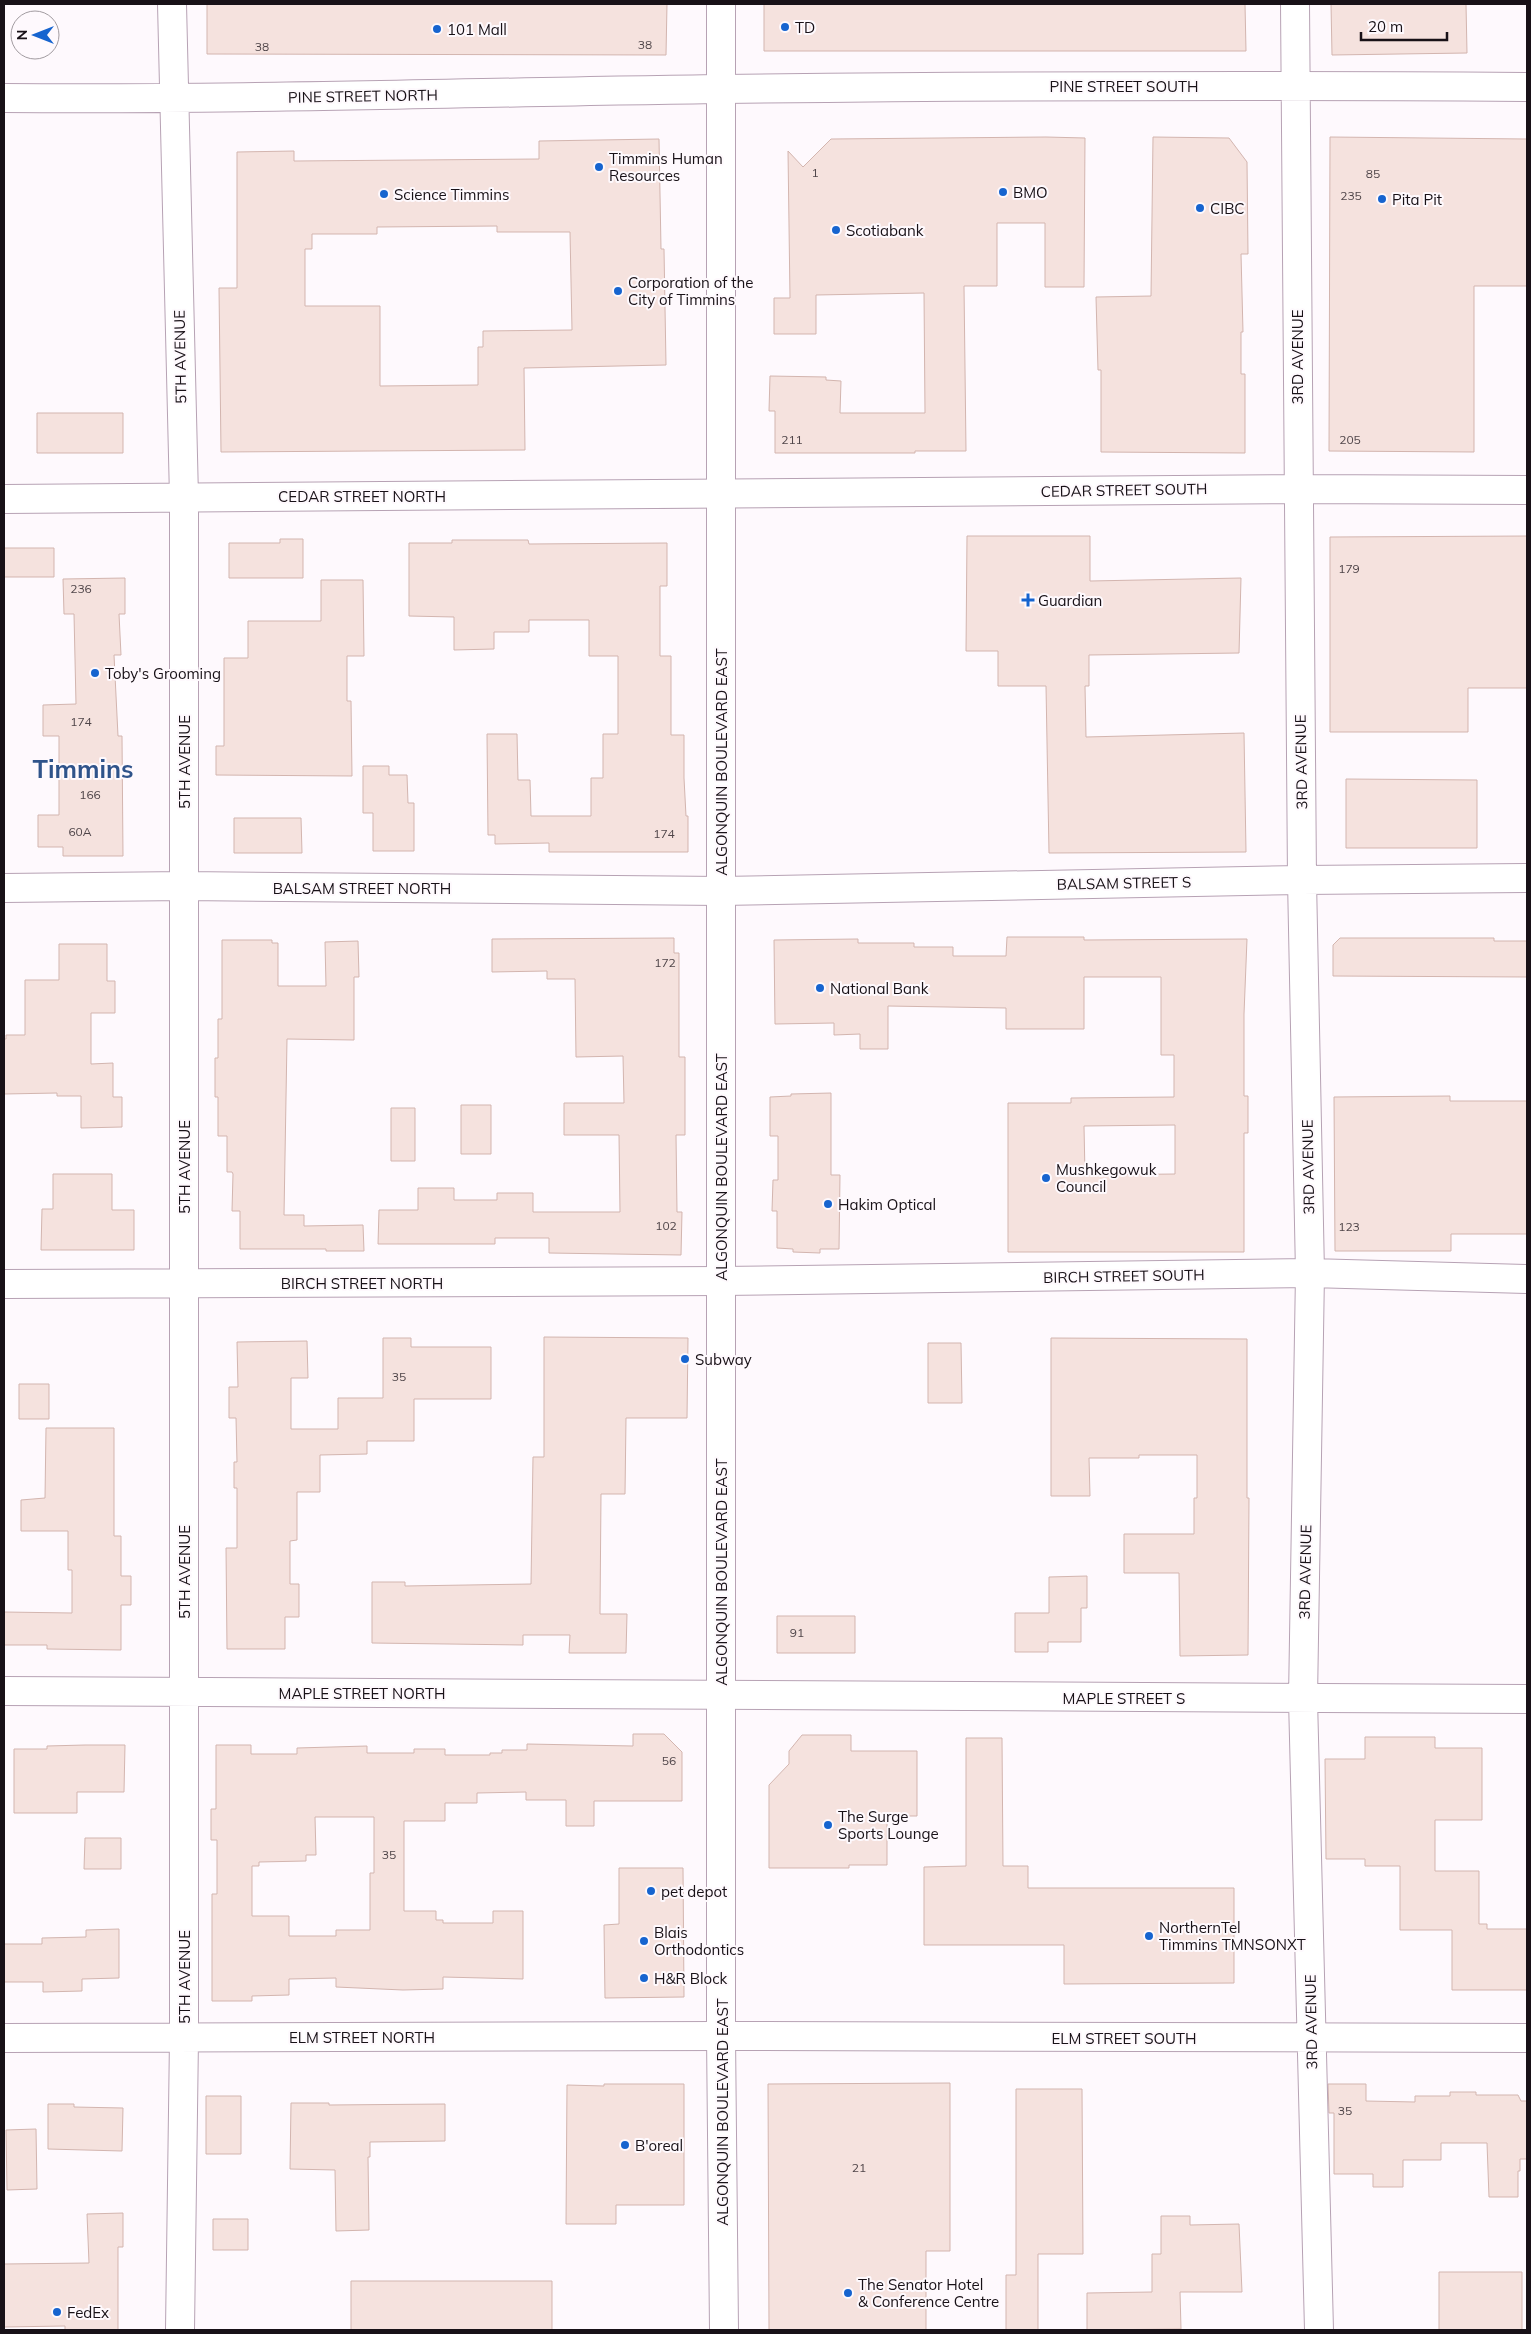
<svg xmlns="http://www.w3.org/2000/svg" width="1531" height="2334" font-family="Mulish,sans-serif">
	<rect width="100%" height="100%" fill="#fef9fd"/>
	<path fill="#f5e2de" stroke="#d3b5af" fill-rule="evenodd" d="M 207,4 L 667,4 L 666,55 L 207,54 Z
		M 764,4 L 1245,4 L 1246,51 L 764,51 Z
		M 1331,4 L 1466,4 L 1467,53 L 1332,55 Z
		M 1046,137 L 1085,138 L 1084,287 L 1045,287 L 1045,223 L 997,223 L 997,286 L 964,286 L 966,451 L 915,451 L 915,453 L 775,453 L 775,411 L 769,411 L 770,376 L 826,377 L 826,380 L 841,381 L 840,413 L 925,413 L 924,293 L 816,295 L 816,334 L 774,334 L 774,298 L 790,298 L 788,151 L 803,167 L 831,139 Z
		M 1153,137 L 1229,138 L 1247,162 L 1248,254 L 1241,254 L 1243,332 L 1241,332 L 1241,374 L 1245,374 L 1245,453 L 1101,452 L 1101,370 L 1098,370 L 1096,297 L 1151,296 Z
		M 1330,137 L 1527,139 L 1527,286 L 1474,286 L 1474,452 L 1329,451 Z
		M 659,139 L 661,249 L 664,249 L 666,365 L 524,368 L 525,450 L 221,452 L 219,288 L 237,288 L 237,152 L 294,151 L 294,161 L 539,159 L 539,141 ZM 497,226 L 497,232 L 570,232 L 572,330 L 483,331 L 483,347 L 478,347 L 478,385 L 380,386 L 380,306 L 305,306 L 305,249 L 312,249 L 312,234 L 377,234 L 377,227 Z
		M 37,413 L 123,413 L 123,453 L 37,453 Z
		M 967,536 L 1090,536 L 1090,581 L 1241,578 L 1239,653 L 1089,655 L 1089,686 L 1085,686 L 1086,737 L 1244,733 L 1246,852 L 1049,853 L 1046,686 L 998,686 L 998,651 L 966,651 Z
		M 1527,536 L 1527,688 L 1468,688 L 1468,732 L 1330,732 L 1330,537 Z
		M 280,539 L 303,539 L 303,578 L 229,578 L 229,543 L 280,543 Z
		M 452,540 L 528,540 L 529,544 L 667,543 L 667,586 L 660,586 L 660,656 L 671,656 L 671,735 L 684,735 L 684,778 L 686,816 L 688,816 L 688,852 L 549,852 L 549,843 L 495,844 L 495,835 L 488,835 L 487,734 L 517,734 L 518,780 L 530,780 L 531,816 L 591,816 L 591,778 L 603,778 L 603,734 L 618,734 L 618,656 L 589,656 L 589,620 L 529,620 L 529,632 L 494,632 L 494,649 L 454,650 L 454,617 L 409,616 L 409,543 L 452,543 Z
		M 4,548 L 54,548 L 54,577 L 4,577 Z
		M 125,578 L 125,614 L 119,614 L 121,655 L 114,655 L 118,736 L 122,736 L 123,856 L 63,856 L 63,847 L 38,847 L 38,815 L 59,815 L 59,736 L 43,736 L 43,705 L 76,704 L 74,614 L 64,614 L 63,579 Z
		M 321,580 L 363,580 L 364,656 L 347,656 L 347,701 L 351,701 L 352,776 L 216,775 L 216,746 L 224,746 L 224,658 L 248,658 L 248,621 L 321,621 Z
		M 363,766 L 389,766 L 389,775 L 407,775 L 408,803 L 414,803 L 414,851 L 373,851 L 373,813 L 363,813 Z
		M 1346,779 L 1477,780 L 1477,848 L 1346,848 Z
		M 234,818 L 301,818 L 302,853 L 234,853 Z
		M 1007,937 L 1084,937 L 1084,940 L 1247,939 L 1244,1014 L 1244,1096 L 1248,1096 L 1248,1133 L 1244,1133 L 1244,1252 L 1008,1252 L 1008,1103 L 1071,1103 L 1071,1098 L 1174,1097 L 1174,1055 L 1161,1055 L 1161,977 L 1084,977 L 1084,1029 L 1006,1029 L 1006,1008 L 888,1006 L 888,1049 L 860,1049 L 860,1034 L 834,1035 L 834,1023 L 775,1024 L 774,940 L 858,939 L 858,943 L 914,943 L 914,947 L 953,947 L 953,956 L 1006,956 ZM 1175,1125 L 1175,1174 L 1085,1175 L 1084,1126 Z
		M 674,938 L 674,953 L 679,953 L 679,1057 L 685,1057 L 685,1135 L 676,1135 L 677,1212 L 682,1212 L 681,1255 L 549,1253 L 549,1238 L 495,1238 L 495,1244 L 378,1244 L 379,1210 L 418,1210 L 418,1188 L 454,1188 L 454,1200 L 497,1200 L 497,1193 L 533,1193 L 533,1212 L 620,1212 L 619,1135 L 564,1135 L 564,1103 L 624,1103 L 623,1056 L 576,1057 L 575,979 L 547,979 L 547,971 L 492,972 L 492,939 Z
		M 1340,938 L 1494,938 L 1494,941 L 1527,941 L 1527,977 L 1333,976 L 1333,945 Z
		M 222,940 L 272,940 L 272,943 L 278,943 L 278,986 L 326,986 L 325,942 L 358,941 L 359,977 L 354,977 L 354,1040 L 287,1039 L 284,1215 L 304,1215 L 304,1226 L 363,1225 L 364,1251 L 326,1251 L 326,1249 L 240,1249 L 240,1211 L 232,1211 L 233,1174 L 232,1172 L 227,1172 L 227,1136 L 218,1136 L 218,1097 L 215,1097 L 215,1058 L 218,1058 L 218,1019 L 222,1019 Z
		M 59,944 L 107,944 L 107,981 L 115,981 L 115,1013 L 91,1013 L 91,1064 L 113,1063 L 113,1097 L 122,1097 L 122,1127 L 81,1128 L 81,1096 L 57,1096 L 57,1093 L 4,1094 L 4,1039 L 6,1039 L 6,1035 L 25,1035 L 25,980 L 59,980 Z
		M 831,1093 L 831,1175 L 840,1175 L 839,1249 L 820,1249 L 820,1253 L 793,1252 L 793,1249 L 777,1248 L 777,1211 L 772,1211 L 773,1180 L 778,1180 L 778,1136 L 770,1136 L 770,1097 L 791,1096 L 791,1094 Z
		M 1450,1096 L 1450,1101 L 1527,1101 L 1527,1234 L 1451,1234 L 1451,1251 L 1335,1251 L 1334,1097 Z
		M 461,1105 L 491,1105 L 491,1154 L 461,1154 Z
		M 391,1108 L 415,1108 L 415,1161 L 391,1161 Z
		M 53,1174 L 112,1174 L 112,1210 L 134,1210 L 134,1250 L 41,1250 L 42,1209 L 53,1209 Z
		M 544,1337 L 688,1338 L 687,1418 L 626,1418 L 625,1494 L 601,1494 L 600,1614 L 627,1614 L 626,1653 L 569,1653 L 570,1635 L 523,1635 L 523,1645 L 372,1643 L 372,1582 L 405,1582 L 405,1586 L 531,1584 L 533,1457 L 544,1457 Z
		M 383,1338 L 411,1338 L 411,1347 L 491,1347 L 491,1399 L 414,1399 L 414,1441 L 367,1441 L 367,1454 L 320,1455 L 320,1492 L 297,1492 L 297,1540 L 290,1541 L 290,1584 L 299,1584 L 299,1617 L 285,1617 L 285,1649 L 227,1649 L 226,1548 L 237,1548 L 237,1488 L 234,1488 L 234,1462 L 237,1462 L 236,1418 L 229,1418 L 229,1387 L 238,1387 L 237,1342 L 307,1341 L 308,1378 L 291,1378 L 291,1429 L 338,1429 L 338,1398 L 383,1398 Z
		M 1051,1338 L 1247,1339 L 1247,1498 L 1249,1498 L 1248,1655 L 1180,1656 L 1179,1573 L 1124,1573 L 1124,1534 L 1194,1534 L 1194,1498 L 1197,1498 L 1197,1455 L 1139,1455 L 1139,1458 L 1089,1458 L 1090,1496 L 1051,1496 Z
		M 928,1343 L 961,1343 L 962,1403 L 928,1403 Z
		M 19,1384 L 49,1384 L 49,1419 L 19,1419 Z
		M 46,1428 L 114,1428 L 114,1536 L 121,1536 L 121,1576 L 131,1576 L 131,1605 L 121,1605 L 121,1650 L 47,1649 L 47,1645 L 4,1645 L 4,1612 L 72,1613 L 72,1570 L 68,1570 L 68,1531 L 21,1531 L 21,1500 L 45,1498 Z
		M 1087,1576 L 1087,1608 L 1081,1608 L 1081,1642 L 1048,1642 L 1048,1652 L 1015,1652 L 1015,1613 L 1049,1613 L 1049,1577 Z
		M 777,1616 L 855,1616 L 855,1653 L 777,1653 Z
		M 633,1734 L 664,1734 L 682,1752 L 682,1801 L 594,1801 L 594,1826 L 566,1826 L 566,1800 L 526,1800 L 526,1792 L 477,1793 L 477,1803 L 445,1803 L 445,1821 L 404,1821 L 404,1911 L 436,1911 L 436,1920 L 443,1920 L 443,1923 L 493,1923 L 493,1911 L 523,1911 L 523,1979 L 443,1977 L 443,1989 L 403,1990 L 336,1987 L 336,1978 L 289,1979 L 289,1995 L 252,1996 L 252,2001 L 212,2001 L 212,1894 L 217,1894 L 217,1840 L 211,1840 L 211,1809 L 216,1809 L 216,1745 L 251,1745 L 251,1754 L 297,1754 L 297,1748 L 367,1746 L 367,1753 L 414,1753 L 414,1749 L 445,1749 L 445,1755 L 490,1755 L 490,1753 L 502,1753 L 502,1750 L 527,1750 L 527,1744 L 633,1746 ZM 315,1817 L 374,1817 L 374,1873 L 370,1873 L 370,1930 L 336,1930 L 336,1936 L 289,1936 L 289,1916 L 252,1916 L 252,1866 L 259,1866 L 259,1862 L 306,1861 L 306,1855 L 316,1855 Z
		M 802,1735 L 851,1735 L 851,1751 L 917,1751 L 917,1816 L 887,1816 L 887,1865 L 849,1865 L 849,1868 L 769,1868 L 769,1785 L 789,1764 L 789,1751 Z
		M 1365,1737 L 1435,1737 L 1435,1748 L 1482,1748 L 1482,1820 L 1435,1820 L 1435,1871 L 1479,1871 L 1479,1924 L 1487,1924 L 1487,1929 L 1527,1929 L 1527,1990 L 1452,1990 L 1452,1930 L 1400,1930 L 1400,1866 L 1365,1866 L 1365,1859 L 1326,1859 L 1325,1759 L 1365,1759 Z
		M 966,1738 L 1002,1738 L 1003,1866 L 1028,1866 L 1028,1888 L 1234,1888 L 1234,1983 L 1064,1984 L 1064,1945 L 924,1945 L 924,1867 L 966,1866 Z
		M 85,1745 L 125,1745 L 124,1792 L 77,1792 L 77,1813 L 14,1813 L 14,1749 L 47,1749 L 47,1746 Z
		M 85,1838 L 121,1838 L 121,1869 L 84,1869 Z
		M 619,1868 L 683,1868 L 684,1997 L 605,1998 L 604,1925 L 619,1924 Z
		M 119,1929 L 119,1978 L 82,1979 L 82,1991 L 43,1992 L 43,1982 L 4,1982 L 4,1944 L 42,1944 L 42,1938 L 86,1937 L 86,1930 Z
		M 950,2083 L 950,2251 L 926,2251 L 926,2330 L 769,2330 L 768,2084 Z
		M 604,2084 L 684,2084 L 684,2205 L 616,2205 L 616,2224 L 566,2224 L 567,2085 L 604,2086 Z
		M 1328,2084 L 1366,2084 L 1366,2101 L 1415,2102 L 1415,2096 L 1450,2096 L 1450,2092 L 1476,2092 L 1476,2095 L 1518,2095 L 1521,2101 L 1527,2101 L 1527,2159 L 1520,2159 L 1520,2171 L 1518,2171 L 1518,2197 L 1489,2197 L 1487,2143 L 1441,2143 L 1441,2160 L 1403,2160 L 1403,2187 L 1373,2187 L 1373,2174 L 1334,2174 L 1334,2113 L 1329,2113 Z
		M 1016,2089 L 1082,2089 L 1083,2254 L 1038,2254 L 1038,2330 L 1006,2330 L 1006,2275 L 1016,2275 Z
		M 206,2096 L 241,2096 L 241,2154 L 206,2154 Z
		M 291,2103 L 329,2103 L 329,2105 L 445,2104 L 445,2141 L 370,2142 L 370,2157 L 368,2157 L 369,2230 L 336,2231 L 335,2170 L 290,2169 Z
		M 48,2104 L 74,2104 L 74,2107 L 123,2108 L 122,2151 L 48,2149 Z
		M 36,2129 L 37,2189 L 7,2190 L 6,2130 Z
		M 123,2213 L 123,2247 L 118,2247 L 118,2330 L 65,2330 L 65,2326 L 4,2327 L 4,2264 L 89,2263 L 87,2214 Z
		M 1161,2216 L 1190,2216 L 1190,2225 L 1239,2224 L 1242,2292 L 1180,2292 L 1181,2329 L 1087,2330 L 1087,2293 L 1152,2292 L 1152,2254 L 1161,2254 Z
		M 213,2219 L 248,2219 L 248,2250 L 213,2250 Z
		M 1439,2272 L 1522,2272 L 1522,2330 L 1439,2330 Z
		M 351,2281 L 552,2281 L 552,2330 L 351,2330 Z"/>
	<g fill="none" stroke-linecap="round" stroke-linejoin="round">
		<g stroke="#b7a2b4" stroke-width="30">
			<path id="minor" d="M 172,4 L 184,497 L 184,2038 L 180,2330
				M 1295,4 L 1302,880 L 1310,1273 L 1303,1699 L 1319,2330
				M 4,98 C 244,100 483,92 723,89 C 991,86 1259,85 1527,87
				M 4,499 L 1298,489 L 1527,490
				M 4,888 L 184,886 L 721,891 L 1302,880 L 1527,878
				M 4,1284 L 721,1281 L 1310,1273 L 1527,1279
				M 4,1691 L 1527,1699
				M 4,2038 L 721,2036 L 1527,2038"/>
		</g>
		<g stroke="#b7a2b4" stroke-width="30">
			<path id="major" d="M 721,4 L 721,2036 L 724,2330"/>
		</g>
		<use href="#minor" stroke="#fff" stroke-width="28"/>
		<use href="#major" stroke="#fff" stroke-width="28"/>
	</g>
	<g fill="#1664cf" stroke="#fef9fd" stroke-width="2">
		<circle cx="785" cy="27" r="5"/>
		<circle cx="437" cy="29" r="5"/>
		<circle cx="599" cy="167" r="5"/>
		<circle cx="1003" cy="192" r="5"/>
		<circle cx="384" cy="194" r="5"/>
		<circle cx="1382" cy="199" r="5"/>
		<circle cx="1200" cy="208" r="5"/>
		<circle cx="836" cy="230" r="5"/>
		<circle cx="618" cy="291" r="5"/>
		<path d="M1025.5 592.5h5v5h5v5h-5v5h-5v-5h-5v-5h5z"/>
		<circle cx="95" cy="673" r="5"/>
		<circle cx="820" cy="988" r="5"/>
		<circle cx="1046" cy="1178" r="5"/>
		<circle cx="828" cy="1204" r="5"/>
		<circle cx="685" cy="1359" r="5"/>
		<circle cx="828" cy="1825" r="5"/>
		<circle cx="651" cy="1891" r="5"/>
		<circle cx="1149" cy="1936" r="5"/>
		<circle cx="644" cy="1941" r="5"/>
		<circle cx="644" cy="1978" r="5"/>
		<circle cx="625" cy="2145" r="5"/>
		<circle cx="848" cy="2293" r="5"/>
		<circle cx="57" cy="2312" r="5"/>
	</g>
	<g text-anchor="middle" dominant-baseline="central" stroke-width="4" stroke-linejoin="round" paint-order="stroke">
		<g font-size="12" fill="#4f4549">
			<text x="645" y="44">38</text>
			<text x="262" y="46">38</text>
			<text x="815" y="172">1</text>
			<text x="1373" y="173">85</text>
			<text x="1351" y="195">235</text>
			<text x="792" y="439">211</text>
			<text x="1350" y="439">205</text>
			<text x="1349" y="568">179</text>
			<text x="81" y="588">236</text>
			<text x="81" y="721">174</text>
			<text x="90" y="794">166</text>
			<text x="80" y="831">60A</text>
			<text x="664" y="833">174</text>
			<text x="665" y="962">172</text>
			<text x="666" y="1225">102</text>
			<text x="1349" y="1226">123</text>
			<text x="399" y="1376">35</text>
			<text x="797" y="1632">91</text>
			<text x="669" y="1760">56</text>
			<text x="389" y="1854">35</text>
			<text x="1345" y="2110">35</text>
			<text x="859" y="2167">21</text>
		</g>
		<g font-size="15" fill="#181117" stroke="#fef9fd" text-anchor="start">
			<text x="795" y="27">TD</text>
			<text x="447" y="29">101 Mall</text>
			<text x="609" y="158">Timmins Human<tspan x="609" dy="17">Resources</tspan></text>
			<text x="1013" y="192">BMO</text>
			<text x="394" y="194">Science Timmins</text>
			<text x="1392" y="199">Pita Pit</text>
			<text x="1210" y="208">CIBC</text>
			<text x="846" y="230">Scotiabank</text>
			<text x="628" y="282">Corporation of the<tspan x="628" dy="17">City of Timmins</tspan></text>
			<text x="1038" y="600">Guardian</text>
			<text x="105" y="673">Toby's Grooming</text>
			<text x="830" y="988">National Bank</text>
			<text x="1056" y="1169">Mushkegowuk<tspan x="1056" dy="17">Council</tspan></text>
			<text x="838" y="1204">Hakim Optical</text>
			<text x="695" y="1359">Subway</text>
			<text x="838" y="1816">The Surge<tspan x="838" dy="17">Sports Lounge</tspan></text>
			<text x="661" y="1891">pet depot</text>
			<text x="1159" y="1927">NorthernTel<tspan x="1159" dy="17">Timmins TMNSONXT</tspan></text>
			<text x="654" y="1932">Blais<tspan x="654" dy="17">Orthodontics</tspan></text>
			<text x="654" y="1978">H&amp;R Block</text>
			<text x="635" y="2145">B'oreal</text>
			<text x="858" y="2284">The Senator Hotel<tspan x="858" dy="17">&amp; Conference Centre</tspan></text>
			<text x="67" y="2312">FedEx</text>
		</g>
		<g font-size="15" fill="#181117" stroke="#fef9fd">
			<text x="1124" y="86">PINE STREET SOUTH</text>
			<text transform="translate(363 96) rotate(-1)">PINE STREET NORTH</text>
			<text transform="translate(180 357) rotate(-91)">5TH AVENUE</text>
			<text transform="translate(1297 357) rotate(-90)">3RD AVENUE</text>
			<text transform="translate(1124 490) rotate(-1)">CEDAR STREET SOUTH</text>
			<text x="362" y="496">CEDAR STREET NORTH</text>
			<text transform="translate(184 762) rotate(-90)">5TH AVENUE</text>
			<text transform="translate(721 762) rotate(-90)">ALGONQUIN BOULEVARD EAST</text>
			<text transform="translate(1301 762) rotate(-91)">3RD AVENUE</text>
			<text transform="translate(1124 883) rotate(-1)">BALSAM STREET S</text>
			<text x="362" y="888">BALSAM STREET NORTH</text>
			<text transform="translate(184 1167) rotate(-90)">5TH AVENUE</text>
			<text transform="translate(721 1167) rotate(-90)">ALGONQUIN BOULEVARD EAST</text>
			<text transform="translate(1308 1167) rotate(-91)">3RD AVENUE</text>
			<text transform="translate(1124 1276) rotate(-1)">BIRCH STREET SOUTH</text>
			<text x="362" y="1283">BIRCH STREET NORTH</text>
			<text transform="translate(184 1572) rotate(-90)">5TH AVENUE</text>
			<text transform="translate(721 1572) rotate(-90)">ALGONQUIN BOULEVARD EAST</text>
			<text transform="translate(1305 1572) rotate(-89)">3RD AVENUE</text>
			<text x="362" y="1693">MAPLE STREET NORTH</text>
			<text x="1124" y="1698">MAPLE STREET S</text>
			<text transform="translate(184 1977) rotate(-90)">5TH AVENUE</text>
			<text transform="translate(1311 2022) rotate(-91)">3RD AVENUE</text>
			<text x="362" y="2037">ELM STREET NORTH</text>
			<text x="1124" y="2038">ELM STREET SOUTH</text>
			<text transform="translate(722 2112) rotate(-90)">ALGONQUIN BOULEVARD EAST</text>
		</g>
		<g font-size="25" font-weight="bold" fill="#2f538a" stroke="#fef9fd">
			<text x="83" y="768">Timmins</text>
		</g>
	</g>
	<rect width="1531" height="2334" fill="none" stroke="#181117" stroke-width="10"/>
	<g transform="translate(35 35) rotate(270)"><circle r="24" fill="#fef9fd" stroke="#a29ca1"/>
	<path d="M0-4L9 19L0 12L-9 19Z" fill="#1664cf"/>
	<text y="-8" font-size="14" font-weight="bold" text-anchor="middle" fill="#181117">N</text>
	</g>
	<path d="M1361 32v8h86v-8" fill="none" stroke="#181117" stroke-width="2.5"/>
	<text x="1368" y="32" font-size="15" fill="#181117" stroke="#fef9fd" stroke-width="4" paint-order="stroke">20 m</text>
</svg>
